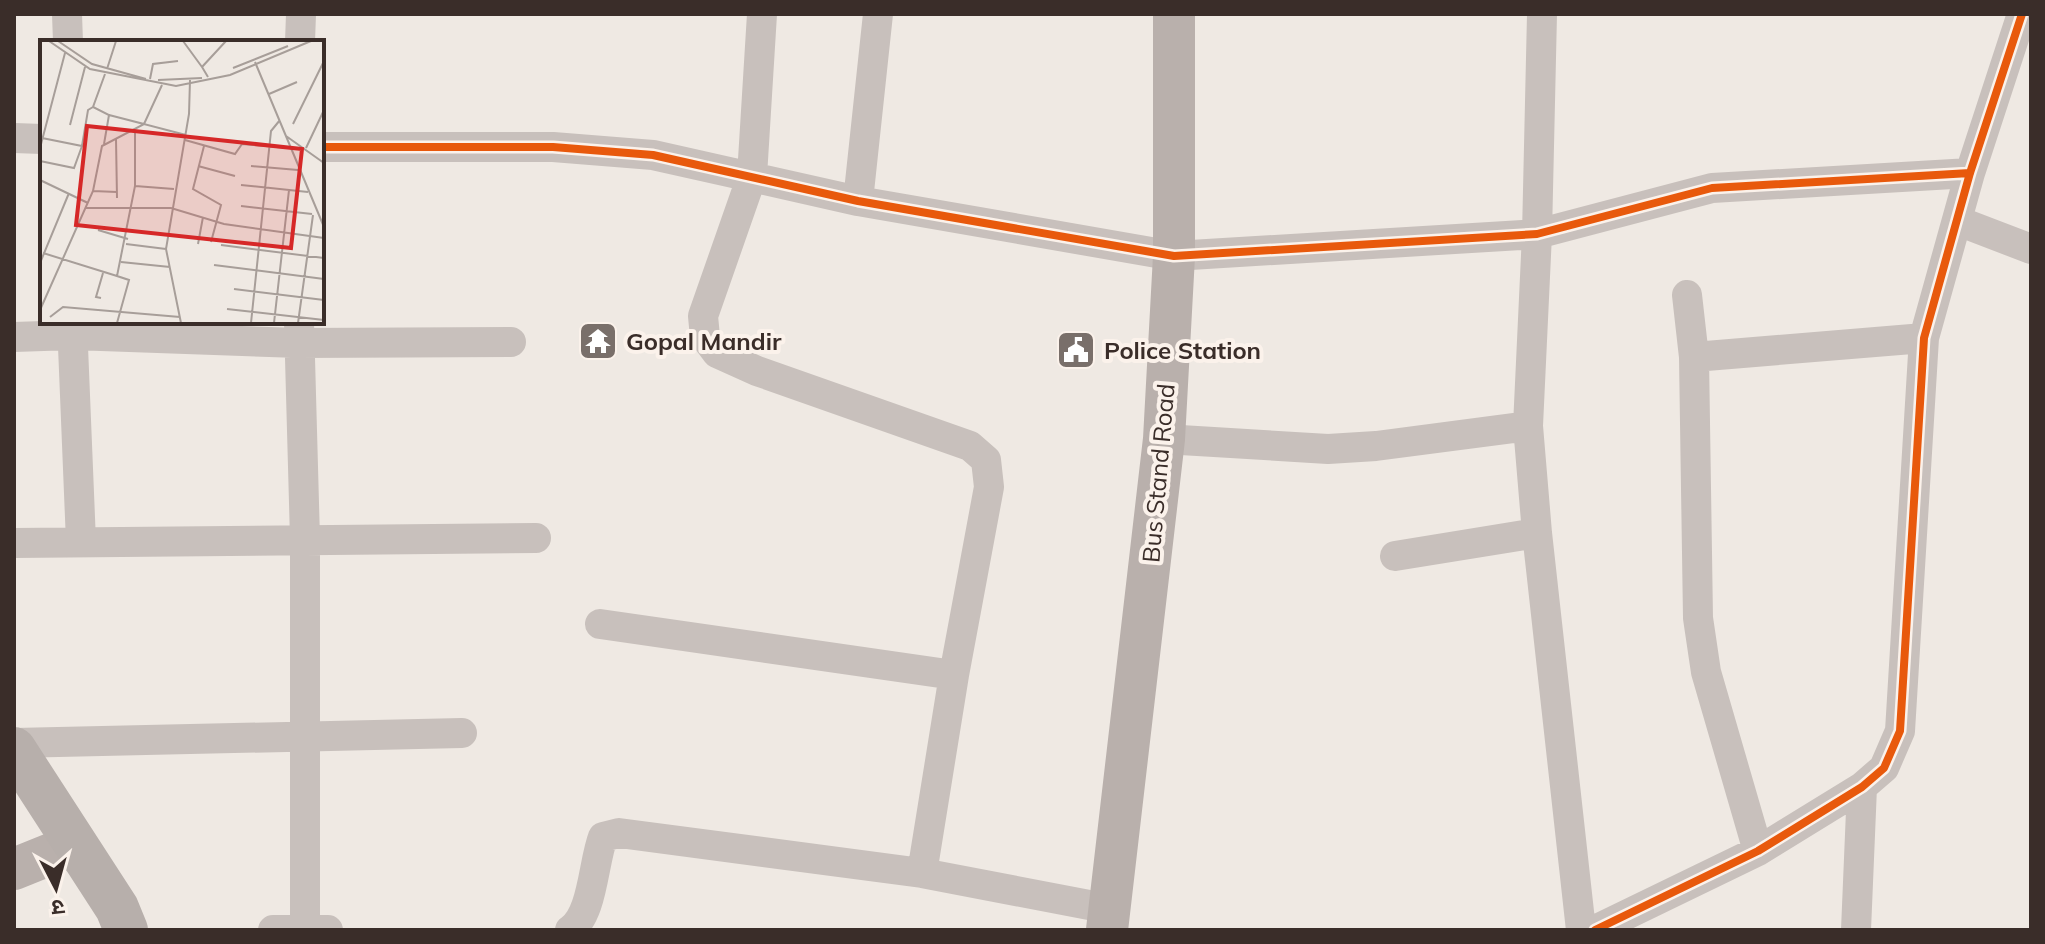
<svg xmlns="http://www.w3.org/2000/svg" width="2045" height="944" font-family="Mulish,'Noto Sans Devanagari',sans-serif">
	<rect width="100%" height="100%" fill="#efe9e3"/>
	<g fill="none" stroke-linecap="round" stroke-linejoin="round">
		<path stroke="#c8c0bc" stroke-width="30" d="M 67,14 L 68,42
			M 762,14 L 752,176 L 703,316 L 705,337 L 717,353 L 757,371 L 970,446 L 986,460 L 989,487 L 954,675 L 922,873
			M 1542,14 L 1537,234 L 1528,426 L 1537,533 L 1581,930
			M 300,42 L 301,14
			M 14,138 L 42,139
			M 322,147 L 553,147 L 653,155 L 858,201 L 1174,256 L 1537,234 L 1712,188 L 1970,173
			M 858,201 L 878,14
			M 1958,221 L 2031,249
			M 1687,295 L 1694,357 L 1698,618 L 1706,672 L 1758,851
			M 72,322 L 81,542
			M 299,322 L 305,539 L 305,930
			M 14,337 L 73,335 L 299,343 L 511,342
			M 1694,357 L 1924,338
			M 1164,439 L 1328,449 L 1376,446 L 1528,426
			M 14,543 L 536,538
			M 1395,556 L 1537,533
			M 600,624 L 954,675
			M 14,743 L 462,733
			M 273,930 L 328,930
			M 570,930 C 593,915 593,863 603,837 L 619,833 L 922,873 L 1110,909
			M 1595,930 L 1758,851 L 1862,787 L 1884,768 L 1900,731 L 1924,338 L 1970,173 L 2022,14
			M 1856,930 L 1862,787"/>
		<path stroke="#b9b0ac" stroke-width="42" d="M 14,869 L 76,844
			M 1107,930 L 1164,439 L 1174,256 L 1174,14"/>
		<path stroke="#b7afab" stroke-width="44" d="M 14,749 L 117,908 L 126,930"/>
		<g stroke="#fbf2eb" stroke-width="13">
			<path id="cycleway" d="M 322,147 L 553,147 L 653,155 L 858,201 L 1174,256 L 1537,234 L 1712,188 L 1970,173
				M 1595,930 L 1758,851 L 1862,787 L 1884,768 L 1900,731 L 1924,338 L 1970,173 L 2022,14"/>
		</g>
		<use href="#cycleway" stroke="#e8590c" stroke-width="8"/>
	</g>
	<defs>
		<g id="temple-square" transform="scale(2)"><rect x="-9" y="-9" width="18" height="18" rx="4" fill="#796f6a" stroke="#fbf2eb"/><path d="M0-6L5-2H3V0L6.5 2.5H4V6H1.5V3h-3V6H-4V2.5H-6.5L-3 0V-2H-5Z" fill="#fff"/></g>
		<g id="civic-square" transform="scale(2)"><rect x="-9" y="-9" width="18" height="18" rx="4" fill="#796f6a" stroke="#fbf2eb"/><path d="M-.6-6.5H3V-4.5H.6V-3L4-1V1h2V6H-6V1h2V-1L-.6-3ZM-1.2 2.5V6h2.4V2.5Z" fill="#fff"/></g>
	</defs>
	<g fill-rule="evenodd">
		<use href="#temple-square" x="598" y="341"/>
		<use href="#civic-square" x="1076" y="350"/>
	</g>
	<g text-anchor="middle" dominant-baseline="central" stroke-width="8" stroke-linejoin="round" paint-order="stroke">
		<g font-size="24" font-weight="bold" fill="#3a2d29" stroke="#fbf2eb" text-anchor="start">
			<text x="626" y="341">Gopal Mandir</text>
			<text x="1104" y="350">Police Station</text>
		</g>
		<g font-size="24" fill="#3a2d29" stroke="#fbf2eb">
			<text transform="translate(1158 473) rotate(-85)">Bus Stand Road</text>
		</g>
	</g>
	<g transform="translate(40 40)">
		<rect width="284" height="284" fill="#efe9e3"/>
		<path fill="none" stroke="#a79e99" stroke-width="2" d="M 9,1 L 50,29 L 136,46 L 190,35 L 271,1M 18,1 L 52,24 L 106,39M 143,1 L 162,27M 215,22 L 284,187M 193,28 L 248,6M 67,29 L 76,1M 168,37 L 162,27 L 186,1M 110,39 L 113,24 L 138,21M 118,40 L 162,38M 229,54 L 257,42M 69,75 L 104,84 L 122,45M 253,84 L 284,21M 30,85 L 45,27M 246,96 L 284,123M 2,98 L 42,106 L 48,70 L 53,67M 76,99 L 77,158M 145,100 L 195,114 L 202,104 L 248,108M 64,104 L 69,75 L 53,67 L 65,34M 164,106 L 153,149 L 181,165 L 171,202M 0,108 L 25,13M 266,108 L 284,70M 0,121 L 34,128 L 42,106M 158,126 L 195,136M 211,126 L 258,130M 0,140 L 48,163M 201,145 L 268,152M 95,146 L 134,149M 53,151 L 77,152M 201,166 L 272,174M 46,168 L 131,168 L 184,184 L 284,198M 58,190 L 88,199M 86,204 L 126,209M 158,204 L 163,177M 181,205 L 284,218M 3,213 L 77,236M 81,222 L 130,227M 0,223 L 29,153M 174,225 L 284,239M 194,249 L 284,260M 61,258 L 56,257 L 63,233M 187,269 L 284,280M 0,270 L 53,151 L 62,106 L 104,84 L 146,95M 10,277 L 23,267 L 140,277M 77,283 L 89,240 L 77,236 L 95,146 L 95,92M 141,283 L 126,209 L 149,74 L 150,40M 211,283 L 231,91 L 240,80M 234,283 L 249,150M 258,283 L 273,175"/>
		<path fill="#d62828" fill-opacity="0.15" stroke="#d62828" stroke-width="4" d="M 47,86 L 262,109 L 251,208 L 36,185 Z"/>
		<rect width="284" height="284" fill="none" stroke="#3a2d29" stroke-width="4"/>
	</g>
	<rect width="2045" height="944" fill="none" stroke="#3a2d29" stroke-width="32"/>
	<g transform="translate(56 888) rotate(174)" stroke="#fbf2eb" stroke-width="6" paint-order="stroke">
	<path d="M0-6L14 30L0 20L-14 30Z" fill="#3a2d29"/>
	<text y="-12" font-size="22" font-weight="bold" text-anchor="middle" fill="#3a2d29">उ</text>
	</g>
</svg>
